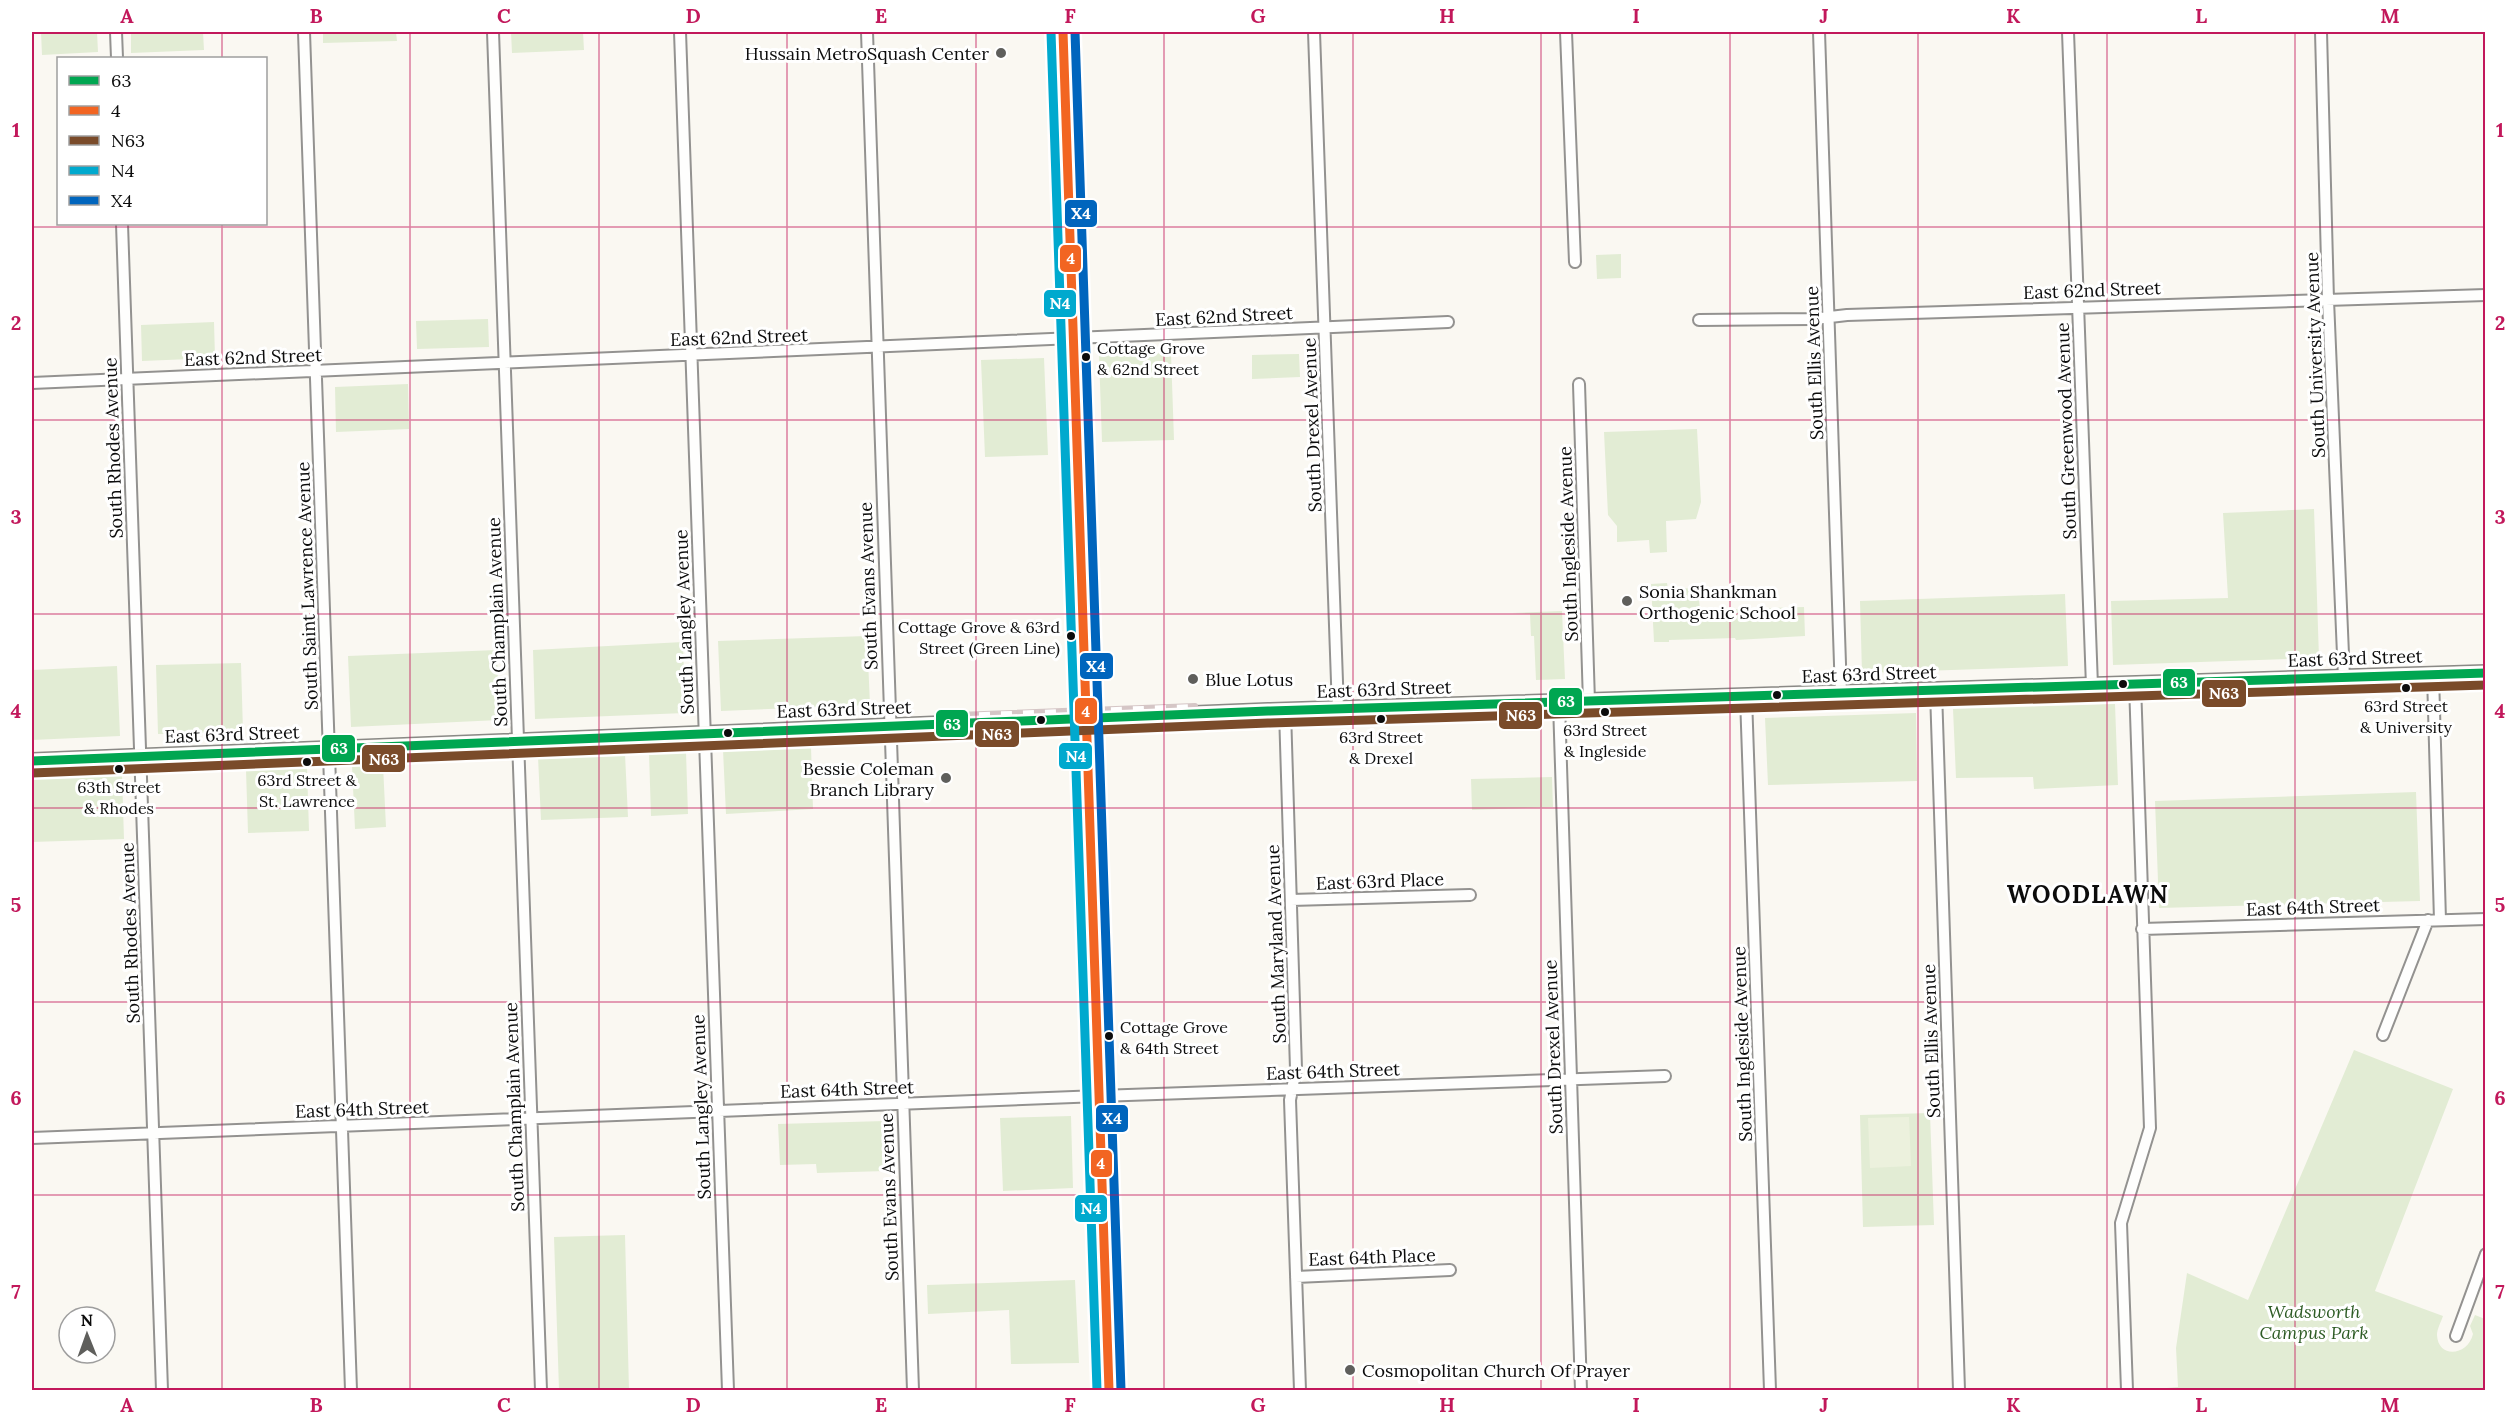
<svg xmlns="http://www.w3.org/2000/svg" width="2517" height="1422" font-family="Lora,serif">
	<rect width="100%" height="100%" fill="#faf8f2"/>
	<path fill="#e2ecd4" d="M 41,32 L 97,32 L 98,52 L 42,55 Z
		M 131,32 L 203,32 L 204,50 L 131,53 Z
		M 323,32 L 396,32 L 397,41 L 323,43 Z
		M 511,32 L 583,32 L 584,50 L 512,53 Z
		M 1621,254 L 1621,278 L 1597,279 L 1596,255 Z
		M 488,319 L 489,347 L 417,349 L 416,321 Z
		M 214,322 L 215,358 L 142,361 L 141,325 Z
		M 1171,353 L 1174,440 L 1102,442 L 1099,355 Z
		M 1299,354 L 1300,377 L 1252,379 L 1252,355 Z
		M 1044,358 L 1048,455 L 985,457 L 981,360 Z
		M 408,384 L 409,429 L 336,432 L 335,387 Z
		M 1697,429 L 1701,502 L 1696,519 L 1666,521 L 1667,552 L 1650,553 L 1649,540 L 1617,542 L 1617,526 L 1608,515 L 1604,432 Z
		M 2314,509 L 2319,658 L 2113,665 L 2111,601 L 2228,598 L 2223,513 Z
		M 1667,583 L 1668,589 L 1698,588 L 1700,610 L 1804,607 L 1805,636 L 1736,640 L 1735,638 L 1669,640 L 1669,642 L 1654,642 L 1651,584 Z
		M 2065,594 L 2068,666 L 1862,673 L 1860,601 Z
		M 1562,611 L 1565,679 L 1536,680 L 1534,636 L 1531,636 L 1530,614 L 1512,613 Z
		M 867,636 L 870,705 L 721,711 L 718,641 Z
		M 683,642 L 685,713 L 535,719 L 533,650 Z
		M 497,650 L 499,720 L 351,727 L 348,656 Z
		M 241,663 L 243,732 L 158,734 L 156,665 Z
		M 117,666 L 120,736 L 32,740 L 32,670 Z
		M 2115,704 L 2118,785 L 2034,789 L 2033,777 L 1956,778 L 1953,709 Z
		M 1916,713 L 1917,781 L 1768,785 L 1765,718 Z
		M 811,747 L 813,809 L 726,814 L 723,750 Z
		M 686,752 L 688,814 L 651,816 L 649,753 Z
		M 625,754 L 628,817 L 541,820 L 538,757 Z
		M 383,765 L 386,827 L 355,829 L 352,766 Z
		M 307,767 L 309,831 L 248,833 L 246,770 Z
		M 122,775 L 124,839 L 32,842 L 32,779 Z
		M 1552,777 L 1553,807 L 1472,810 L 1471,779 Z
		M 2416,792 L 2420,901 L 2159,908 L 2155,801 Z
		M 2354,1050 L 2453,1089 L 2375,1291 L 2443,1316 C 2441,1322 2437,1329 2437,1335 C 2438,1359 2468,1356 2473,1334 L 2470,1326 L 2475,1315 L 2485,1319 L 2485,1390 L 2144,1390 L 2178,1387 L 2176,1348 L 2187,1273 L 2248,1300 Z
		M 1930,1113 L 1934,1225 L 1863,1227 L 1860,1115 Z
		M 1071,1116 L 1073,1188 L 1003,1191 L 1000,1118 Z
		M 885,1121 L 886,1171 L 817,1173 L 816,1164 L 780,1165 L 778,1124 Z
		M 625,1235 L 629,1390 L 559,1390 L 554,1237 Z
		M 1075,1280 L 1079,1363 L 1011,1364 L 1009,1310 L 928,1314 L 927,1285 Z"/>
	<path fill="#ecf1dd" d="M 1909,1117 L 1911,1166 L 1870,1168 L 1868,1118 Z"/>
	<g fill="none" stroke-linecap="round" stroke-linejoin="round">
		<g stroke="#939290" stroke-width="14">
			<path id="minor" d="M 116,32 L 117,58
				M 304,32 L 351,1390
				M 493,32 L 541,1390
				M 680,32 L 728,1390
				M 867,32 L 913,1390
				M 1314,32 L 1338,710
				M 1566,32 L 1575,262
				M 1819,32 L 1841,694
				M 2068,32 L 2092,686
				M 2321,32 L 2328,300 L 2344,678
				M 122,224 L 162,1390
				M 1699,320 L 1813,319 L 1847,315 L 2486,295
				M 32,383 L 1448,322
				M 1579,384 L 1589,702
				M 2433,675 L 2440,920
				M 1936,691 L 1959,1390
				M 1746,697 L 1770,1390
				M 1559,703 L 1581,1390
				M 1285,711 L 1296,1069 L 1290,1100 L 1300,1390
				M 1291,900 L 1470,895
				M 2142,929 L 2486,919
				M 2383,1035 L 2428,920
				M 32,1138 L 1099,1096 L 1665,1076
				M 1296,1277 L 1450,1270
				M 2456,1336 L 2486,1254
				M 2127,1390 L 2121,1223 L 2150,1128 L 2135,684"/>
		</g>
		<g stroke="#8a8986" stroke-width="18">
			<path id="secondary" d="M 1063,32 L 1109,1390
				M 32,761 L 1268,711 L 2486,673"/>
		</g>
		<use href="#minor" stroke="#fefefd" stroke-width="10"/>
		<use href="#secondary" stroke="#f3f3ea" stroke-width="15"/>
		<g stroke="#d5c6c6" stroke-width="6">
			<path id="rail" d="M 957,715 L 1195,706
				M 1133,722 L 1196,719"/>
		</g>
		<use href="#rail" stroke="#fff" stroke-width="4" stroke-dasharray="11" stroke-linecap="butt"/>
		<g stroke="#fff" stroke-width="14">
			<path id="bus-1" d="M 32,761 L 1268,711 L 2486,673"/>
		</g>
		<g stroke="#fff" stroke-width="14">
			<path id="bus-2" d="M 1063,32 L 1109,1390"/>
		</g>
		<g stroke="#fff" stroke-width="14">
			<path id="bus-3" d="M 32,773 L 1268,723 L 2486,685"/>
		</g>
		<g stroke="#fff" stroke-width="14">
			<path id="bus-4" d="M 1051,32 L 1097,1390"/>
		</g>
		<g stroke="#fff" stroke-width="14">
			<path id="bus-5" d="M 1075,32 L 1121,1390"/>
		</g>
		<use href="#bus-1" stroke="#00a651" stroke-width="9"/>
		<use href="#bus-2" stroke="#f26522" stroke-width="9"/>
		<use href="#bus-3" stroke="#7a4b2a" stroke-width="9"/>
		<use href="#bus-4" stroke="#00a9ce" stroke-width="9"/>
		<use href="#bus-5" stroke="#0065bd" stroke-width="9"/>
	</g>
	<path fill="none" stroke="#c2185b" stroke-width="1.5" stroke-opacity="0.55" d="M 222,32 L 222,58M 410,32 L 410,1390M 599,32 L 599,1390M 787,32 L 787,1390M 976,32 L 976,1390M 1164,32 L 1164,1390M 1353,32 L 1353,1390M 1541,32 L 1541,1390M 1730,32 L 1730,1390M 1918,32 L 1918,1390M 2107,32 L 2107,1390M 2295,32 L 2295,1390M 222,224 L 222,1390M 32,227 L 2486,227M 32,420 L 2486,420M 32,614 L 2486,614M 32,808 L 2486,808M 32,1002 L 2486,1002M 32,1195 L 2486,1195"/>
	<g fill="#5f5f5c" stroke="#fff" stroke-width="2">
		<circle cx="1001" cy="53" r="6"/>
		<circle cx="1627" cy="601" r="6"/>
		<circle cx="1193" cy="679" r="6"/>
		<circle cx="946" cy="778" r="6"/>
		<circle cx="1350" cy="1370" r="6"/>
	</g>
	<g fill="#0c0c0c" stroke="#fff" stroke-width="2">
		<circle cx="1086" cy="357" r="5"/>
		<circle cx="1071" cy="636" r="5"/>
		<circle cx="2123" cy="684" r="5"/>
		<circle cx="2406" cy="688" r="5"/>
		<circle cx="1777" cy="695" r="5"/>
		<circle cx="1605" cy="712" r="5"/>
		<circle cx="1381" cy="719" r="5"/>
		<circle cx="1041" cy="720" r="5"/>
		<circle cx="728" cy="733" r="5"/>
		<circle cx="307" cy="762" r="5"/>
		<circle cx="119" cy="769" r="5"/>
		<circle cx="1109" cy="1036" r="5"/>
	</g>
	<g text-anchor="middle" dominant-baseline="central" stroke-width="6" stroke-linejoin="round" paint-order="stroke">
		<g font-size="16" fill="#0c0c0c" stroke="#fff">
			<text x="1097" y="348" text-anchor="start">Cottage Grove<tspan x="1097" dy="21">&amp; 62nd Street</tspan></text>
			<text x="1060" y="627" text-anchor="end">Cottage Grove &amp; 63rd<tspan x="1060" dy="21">Street (Green Line)</tspan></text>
			<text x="2406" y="706">63rd Street<tspan x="2406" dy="21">&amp; University</tspan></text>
			<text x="1605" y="730">63rd Street<tspan x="1605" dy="21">&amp; Ingleside</tspan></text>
			<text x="1381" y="737">63rd Street<tspan x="1381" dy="21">&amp; Drexel</tspan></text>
			<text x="307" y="780">63rd Street &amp;<tspan x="307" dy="21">St. Lawrence</tspan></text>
			<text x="119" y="787">63th Street<tspan x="119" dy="21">&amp; Rhodes</tspan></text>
			<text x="1120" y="1027" text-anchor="start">Cottage Grove<tspan x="1120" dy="21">&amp; 64th Street</tspan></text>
		</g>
		<g font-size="18" fill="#0c0c0c" stroke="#fff" text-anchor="start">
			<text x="989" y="53" text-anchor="end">Hussain MetroSquash Center</text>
			<text x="1639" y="591">Sonia Shankman<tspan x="1639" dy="21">Orthogenic School</tspan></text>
			<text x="1205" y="679">Blue Lotus</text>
			<text x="934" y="768" text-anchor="end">Bessie Coleman<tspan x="934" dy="21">Branch Library</tspan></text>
			<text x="1362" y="1370">Cosmopolitan Church Of Prayer</text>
		</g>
		<g font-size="18" fill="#0c0c0c" stroke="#fff">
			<text transform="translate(2092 290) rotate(-2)">East 62nd Street</text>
			<text transform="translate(1224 316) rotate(-3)">East 62nd Street</text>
			<text transform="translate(739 337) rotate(-2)">East 62nd Street</text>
			<text transform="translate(2315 355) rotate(-92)">South University Avenue</text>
			<text transform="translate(253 357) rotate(-2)">East 62nd Street</text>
			<text transform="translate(1814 363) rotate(-92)">South Ellis Avenue</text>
			<text transform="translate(1312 425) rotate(-92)">South Drexel Avenue</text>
			<text transform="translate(2066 431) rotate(-92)">South Greenwood Avenue</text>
			<text transform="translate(113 448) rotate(-92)">South Rhodes Avenue</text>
			<text transform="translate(1568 544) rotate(-92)">South Ingleside Avenue</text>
			<text transform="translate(307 586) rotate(-92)">South Saint Lawrence Avenue</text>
			<text transform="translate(868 586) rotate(-92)">South Evans Avenue</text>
			<text transform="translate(497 622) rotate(-92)">South Champlain Avenue</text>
			<text transform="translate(684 622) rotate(-92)">South Langley Avenue</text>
			<text transform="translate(2355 658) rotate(-2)">East 63rd Street</text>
			<text transform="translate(1869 674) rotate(-2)">East 63rd Street</text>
			<text transform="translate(1384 689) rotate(-2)">East 63rd Street</text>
			<text transform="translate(844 709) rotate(-2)">East 63rd Street</text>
			<text transform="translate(232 734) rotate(-2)">East 63rd Street</text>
			<text transform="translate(1380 881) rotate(-2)">East 63rd Place</text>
			<text transform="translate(2313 907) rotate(-2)">East 64th Street</text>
			<text transform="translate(130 933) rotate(-92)">South Rhodes Avenue</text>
			<text transform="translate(1276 944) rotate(-92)">South Maryland Avenue</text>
			<text transform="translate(1931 1041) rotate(-92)">South Ellis Avenue</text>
			<text transform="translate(1742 1044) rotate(-92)">South Ingleside Avenue</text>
			<text transform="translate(1553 1047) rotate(-92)">South Drexel Avenue</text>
			<text transform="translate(1333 1071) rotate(-2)">East 64th Street</text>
			<text transform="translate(847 1089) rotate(-2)">East 64th Street</text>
			<text transform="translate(514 1107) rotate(-92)">South Champlain Avenue</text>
			<text transform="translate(701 1107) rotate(-92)">South Langley Avenue</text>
			<text transform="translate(362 1109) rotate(-2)">East 64th Street</text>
			<text transform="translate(889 1197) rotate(-92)">South Evans Avenue</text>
			<text transform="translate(1372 1257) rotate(-2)">East 64th Place</text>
		</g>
		<g font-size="18" font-style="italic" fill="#2e5c25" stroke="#fff">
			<text x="2314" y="1311">Wadsworth<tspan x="2314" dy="21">Campus Park</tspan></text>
		</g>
		<g font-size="24" font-weight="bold" letter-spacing="1.5" fill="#0c0c0c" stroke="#fff">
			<text x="2088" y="894">WOODLAWN</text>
		</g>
	</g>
	<g stroke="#fff" stroke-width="2">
		<rect x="1064" y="199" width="34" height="29" rx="6" fill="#0065bd"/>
		<rect x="1059" y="244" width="23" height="29" rx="6" fill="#f26522"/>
		<rect x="1043" y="289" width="34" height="29" rx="6" fill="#00a9ce"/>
		<rect x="1079" y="652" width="35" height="28" rx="6" fill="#0065bd"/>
		<rect x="2162" y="668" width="34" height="29" rx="6" fill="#00a651"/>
		<rect x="2201" y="679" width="46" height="29" rx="6" fill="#7a4b2a"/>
		<rect x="1548" y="687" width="35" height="29" rx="6" fill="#00a651"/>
		<rect x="1074" y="697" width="24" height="28" rx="6" fill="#f26522"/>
		<rect x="1498" y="701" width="45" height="29" rx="6" fill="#7a4b2a"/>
		<rect x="935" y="709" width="34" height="29" rx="6" fill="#00a651"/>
		<rect x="974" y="720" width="46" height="28" rx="6" fill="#7a4b2a"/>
		<rect x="321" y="734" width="35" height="29" rx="6" fill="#00a651"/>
		<rect x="1058" y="742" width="35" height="28" rx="6" fill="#00a9ce"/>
		<rect x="361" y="744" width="45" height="29" rx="6" fill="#7a4b2a"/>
		<rect x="1095" y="1104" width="34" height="29" rx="6" fill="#0065bd"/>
		<rect x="1090" y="1149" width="23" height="29" rx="6" fill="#f26522"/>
		<rect x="1074" y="1194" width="34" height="29" rx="6" fill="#00a9ce"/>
	</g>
	<g font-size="16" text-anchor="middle" font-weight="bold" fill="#fff">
		<text x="1081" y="219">X4</text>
		<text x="1071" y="264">4</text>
		<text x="1060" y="309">N4</text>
		<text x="1096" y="672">X4</text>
		<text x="2179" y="688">63</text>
		<text x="2224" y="699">N63</text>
		<text x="1566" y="707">63</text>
		<text x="1086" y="717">4</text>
		<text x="1521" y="721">N63</text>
		<text x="952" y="730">63</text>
		<text x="997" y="740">N63</text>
		<text x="339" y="754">63</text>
		<text x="1076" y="762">N4</text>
		<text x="384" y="765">N63</text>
		<text x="1112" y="1124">X4</text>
		<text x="1101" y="1169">4</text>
		<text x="1091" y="1214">N4</text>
	</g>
	<rect width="2517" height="1422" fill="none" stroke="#ffffff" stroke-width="66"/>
	<rect x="57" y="57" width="210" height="168" fill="#ffffff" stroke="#9e9e9e" stroke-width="1.5"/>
	<rect x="69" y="76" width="30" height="9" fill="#00a651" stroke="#9e9e9e" stroke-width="1.5"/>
	<text x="111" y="87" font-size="18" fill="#0c0c0c">63</text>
	<rect x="69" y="106" width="30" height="9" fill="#f26522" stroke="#9e9e9e" stroke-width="1.5"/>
	<text x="111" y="117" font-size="18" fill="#0c0c0c">4</text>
	<rect x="69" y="136" width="30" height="9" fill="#7a4b2a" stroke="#9e9e9e" stroke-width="1.5"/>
	<text x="111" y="147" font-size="18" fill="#0c0c0c">N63</text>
	<rect x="69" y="166" width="30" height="9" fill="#00a9ce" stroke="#9e9e9e" stroke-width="1.5"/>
	<text x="111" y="177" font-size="18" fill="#0c0c0c">N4</text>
	<rect x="69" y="196" width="30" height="9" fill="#0065bd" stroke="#9e9e9e" stroke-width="1.5"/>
	<text x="111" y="207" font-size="18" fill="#0c0c0c">X4</text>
	<g transform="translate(87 1335) rotate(359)"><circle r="28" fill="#ffffff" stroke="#9e9e9e" stroke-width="1.5"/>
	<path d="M0-4.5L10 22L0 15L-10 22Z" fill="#5f5f5c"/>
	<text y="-9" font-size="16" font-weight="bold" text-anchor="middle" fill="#0c0c0c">N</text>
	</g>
	<rect x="33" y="33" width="2451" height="1356" fill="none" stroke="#c2185b" stroke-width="2"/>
	<g font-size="20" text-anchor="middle" font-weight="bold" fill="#c2185b">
		<text x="127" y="23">A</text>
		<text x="316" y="23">B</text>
		<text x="504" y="23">C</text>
		<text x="693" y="23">D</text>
		<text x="881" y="23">E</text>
		<text x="1070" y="23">F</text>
		<text x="1258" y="23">G</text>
		<text x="1447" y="23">H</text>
		<text x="1636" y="23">I</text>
		<text x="1824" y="23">J</text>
		<text x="2013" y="23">K</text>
		<text x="2201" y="23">L</text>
		<text x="2390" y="23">M</text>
		<text x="16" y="137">1</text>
		<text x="2500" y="137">1</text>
		<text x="16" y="330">2</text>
		<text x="2500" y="330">2</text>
		<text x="16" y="524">3</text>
		<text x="2500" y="524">3</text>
		<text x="16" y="718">4</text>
		<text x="2500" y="718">4</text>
		<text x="16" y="912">5</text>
		<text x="2500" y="912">5</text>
		<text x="16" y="1105">6</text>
		<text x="2500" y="1105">6</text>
		<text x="16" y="1299">7</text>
		<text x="2500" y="1299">7</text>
		<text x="127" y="1412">A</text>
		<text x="316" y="1412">B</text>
		<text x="504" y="1412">C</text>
		<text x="693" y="1412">D</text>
		<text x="881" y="1412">E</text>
		<text x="1070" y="1412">F</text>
		<text x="1258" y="1412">G</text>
		<text x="1447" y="1412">H</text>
		<text x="1636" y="1412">I</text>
		<text x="1824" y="1412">J</text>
		<text x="2013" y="1412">K</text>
		<text x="2201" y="1412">L</text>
		<text x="2390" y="1412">M</text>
	</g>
</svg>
